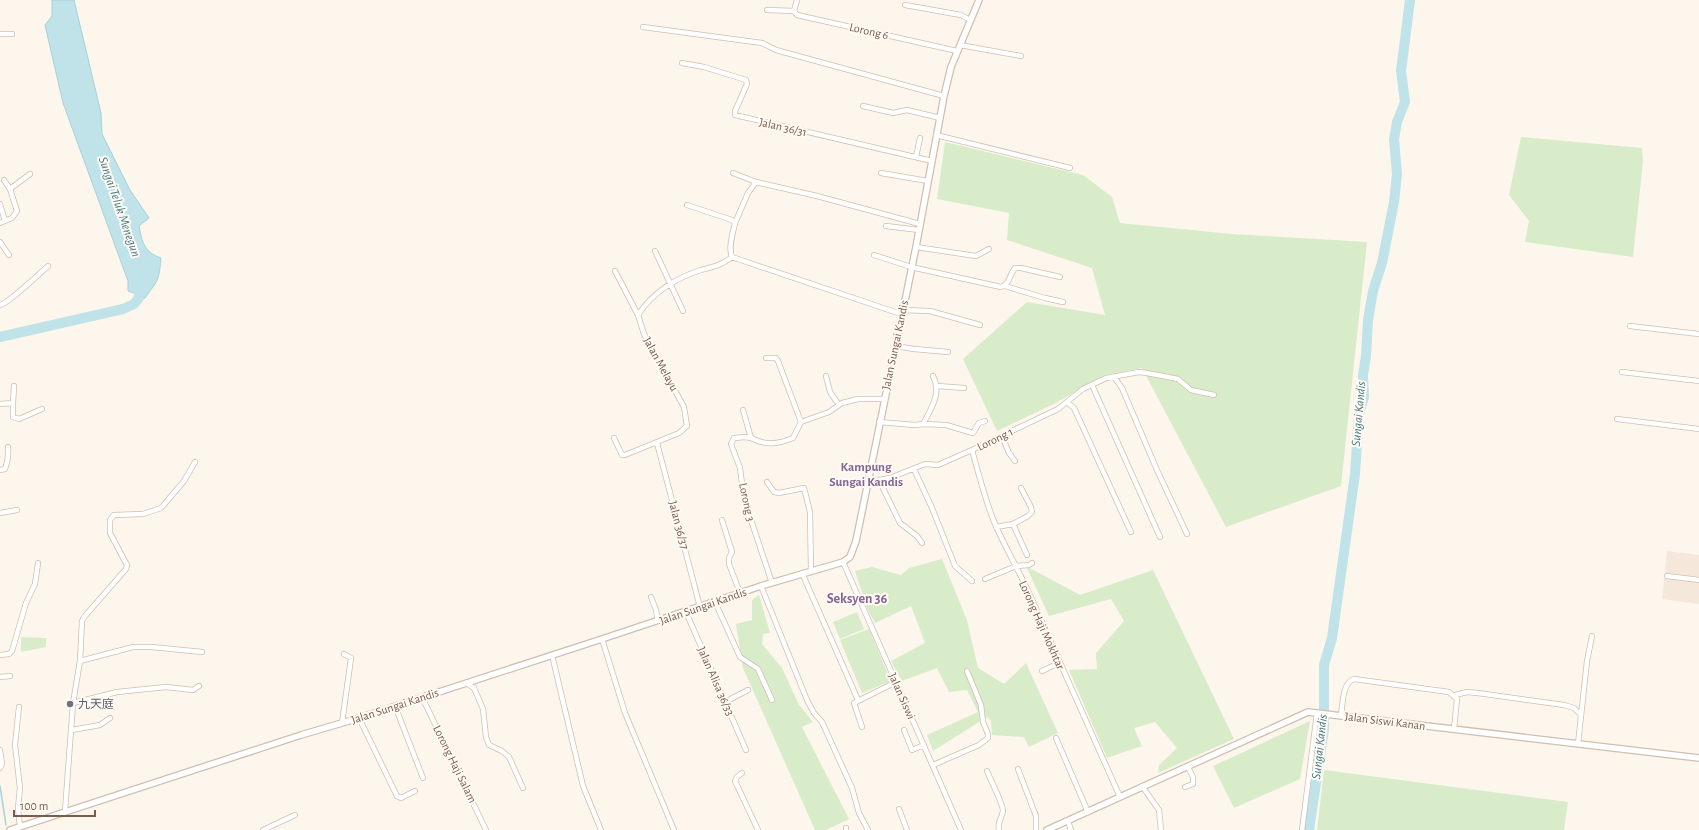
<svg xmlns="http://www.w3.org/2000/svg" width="1699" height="830" font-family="'Alegreya Sans','Noto Sans SC',sans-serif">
	<rect width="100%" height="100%" fill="#fdf6ec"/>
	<path fill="#f5e8da" d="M 1667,551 L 1699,555 L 1699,604 L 1662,599 Z"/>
	<path fill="#d8ecc9" d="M 1521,137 L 1642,148 L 1643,161 L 1633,257 L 1525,242 L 1529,221 L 1509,195 Z
		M 945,142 L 1083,175 L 1112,197 L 1120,223 L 1232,234 L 1367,242 L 1341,486 L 1226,527 L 1142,368 L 1104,375 L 1054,404 L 997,431 L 963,359 L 1027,302 L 1105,315 L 1092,268 L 1007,240 L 1009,213 L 937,199 Z
		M 942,559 L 967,620 L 978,668 L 1004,684 L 1026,663 L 1058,733 L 1029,747 L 1024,737 L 992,735 L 991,721 L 987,717 L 933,751 L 927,735 L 978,712 L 967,690 L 949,692 L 937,668 L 902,681 L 891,661 L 925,643 L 911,606 L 875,623 L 867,608 L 855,571 L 872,567 L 901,575 L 909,568 Z
		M 1026,566 L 1080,595 L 1153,570 L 1234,739 L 1158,773 L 1159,765 L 1177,748 L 1155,722 L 1134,728 L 1142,746 L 1107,758 L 1069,670 L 1097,669 L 1096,653 L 1124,621 L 1111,599 L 1049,616 Z
		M 759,595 L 770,633 L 763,634 L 762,644 L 782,668 L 799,705 L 813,722 L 802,727 L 849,819 L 826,830 L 815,830 L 743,668 L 736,624 L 752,620 L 752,600 Z
		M 857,612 L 864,629 L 840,639 L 833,622 Z
		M 869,629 L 891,681 L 862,693 L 840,640 Z
		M 21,637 L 46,638 L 46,647 L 21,652 Z
		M 1310,721 L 1300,779 L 1234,808 L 1213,766 Z
		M 1324,770 L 1568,802 L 1564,830 L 1317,830 Z"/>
	<path fill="#bfe3e8" stroke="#a5d3da" d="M 52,0 L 74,0 L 101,113 L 102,134 L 130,190 L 149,218 L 139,226 C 142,242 144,252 161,258 C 160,267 160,276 155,284 C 152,289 148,293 145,298 L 139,298 L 134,293 L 128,291 L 128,281 L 63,103 L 45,25 L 52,16 Z"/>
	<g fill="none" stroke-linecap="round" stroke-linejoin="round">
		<path stroke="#a5d3da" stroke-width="1.5" d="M 0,786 L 6,825"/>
		<path stroke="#bfe3e8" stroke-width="10" d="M 0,337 L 123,309 L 134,304 L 139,298 L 139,284
			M 1309,830 L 1324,729 L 1324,665 L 1332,638 L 1355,474 L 1359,414 L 1364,397 L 1363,375 L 1366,356 L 1368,320 L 1373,291 L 1382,263 L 1394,202 L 1397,174 L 1394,139 L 1397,122 L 1405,102 L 1401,71 L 1410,0"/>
		<g stroke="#d1beb0" stroke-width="6">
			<path id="minor" d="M 797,0 L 794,11 L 797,15 L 957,51
				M 905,5 L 961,15 L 970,20
				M 767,10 L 794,11
				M 643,27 L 762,43 L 776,50 L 944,96
				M 0,34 L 12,34
				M 960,45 L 1021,56
				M 682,63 L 704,67 L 746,80 L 747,84 L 735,111 L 735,115 L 932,161
				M 863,106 L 893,113 L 907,110 L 940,118
				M 936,135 L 1070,168
				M 916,157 L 920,138
				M 733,173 L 756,182 L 817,196 L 920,224
				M 881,173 L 928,181
				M 10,189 L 30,174
				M 0,204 L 5,221
				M 687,205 L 732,220 L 735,223 C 733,233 728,247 732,257 L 901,314
				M 0,223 L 12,218 L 17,211 L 10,189 L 4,180
				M 735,223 L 748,193 L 756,182
				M 886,226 L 919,230
				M 0,242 L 9,255
				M 916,247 L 976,256 L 989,249
				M 655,251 L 683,311
				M 874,255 L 911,267 L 1001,287 C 1010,284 1009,275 1015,268 L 1021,268 L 1060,277
				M 1005,286 L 1045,298 L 1063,302
				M 0,305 C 9,303 39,274 48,266
				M 902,310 L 930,311 L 980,325
				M 638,315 C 652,293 676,278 701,270 C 713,267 722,265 732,257
				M 1630,326 L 1699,334
				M 895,346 L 914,349 L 948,352
				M 766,358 L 776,358 L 778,361 L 801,422
				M 1622,372 L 1699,381
				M 826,376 L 830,392 L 839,405
				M 1114,377 L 1122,388 L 1157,470 L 1187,534
				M 1092,385 L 1160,537
				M 937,386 L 964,388
				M 1067,402 L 1074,408 L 1131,532
				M 13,403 L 14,386
				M 0,404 L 13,403 L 13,417 L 19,419 L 42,409
				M 743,410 L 751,438 C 766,446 778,444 793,438 L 801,422 L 829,412 L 842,403 L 858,399 L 884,399
				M 1617,419 L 1699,429
				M 879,422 L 915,425 L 923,424 C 931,409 942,393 933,376
				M 923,424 L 946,425 L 973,433 L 979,423 L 985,421
				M 1002,436 L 1009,453 L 1015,461
				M 614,438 L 622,455 L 625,455 L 679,433 L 687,426 L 684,407 L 644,334 L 638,315 L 615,271
				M 751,438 L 745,437 L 734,438 L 731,444 L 740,468 L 744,499 L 772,583
				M 657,443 L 700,607
				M 972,450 C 979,475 985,500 995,524 C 1005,547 1018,569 1029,593 L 1120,797
				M 914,469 L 932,508 L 955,566 L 972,581
				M 0,470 L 5,469 C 8,461 9,456 8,447
				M 868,479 L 879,480 L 890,478 L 925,464 L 938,465 L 972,450 L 1058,409 L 1083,389 L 1106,378 L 1139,372 L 1147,373 L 1178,379 L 1191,390 L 1214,395
				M 879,480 L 900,523 L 917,536 L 922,543
				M 767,482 L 774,492 L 779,493 L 804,488 L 810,512 L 811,571
				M 0,513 L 17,510
				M 722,520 L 732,552 L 729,558 L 729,564 L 740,593
				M 1013,524 L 1028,516 L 1032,512 L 1031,507 L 1021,488
				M 996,527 L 1013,524 L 1027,555
				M 843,562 L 961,830
				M 802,573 L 858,700
				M 1667,576 L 1699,580
				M 985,579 L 1016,566 L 1029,565 L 1032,563
				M 761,586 L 807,700 L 814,713 L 822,722 L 852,788 L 859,813 L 868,830
				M 651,597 L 656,610 L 658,621
				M 715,602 L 740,657 L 758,669 L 772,700
				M 686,612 L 746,750
				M 602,639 L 625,713 L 674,830
				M 0,655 L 9,654 L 12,651 L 26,603 L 35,584 L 38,563
				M 552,655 L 583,786 L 601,830
				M 80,661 L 133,647 L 152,647 L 202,652
				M 1042,671 L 1059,663
				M 0,677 L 10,676
				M 466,683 L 474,688 L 483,709 L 486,737 L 489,745 L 502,751 L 509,757 L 523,788
				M 1455,695 L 1467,692 L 1478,693 L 1564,705 L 1574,708 L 1581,715
				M 422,697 L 486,830
				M 725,702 L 748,690
				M 73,703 L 117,692 L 166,687 L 193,690 L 199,686
				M 395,706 L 423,778
				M 19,707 L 15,745 L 20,788 L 18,808 L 20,827
				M 1341,715 C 1343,704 1342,683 1354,679 L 1449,692 L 1457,699 L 1454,729
				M 359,718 L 397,796 L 401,798 L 415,791
				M 342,723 L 351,658 L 344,654
				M 862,727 L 854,703 L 896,682
				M 72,730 L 100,725 L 110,718
				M 904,730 L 912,750 L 924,745
				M 1056,738 L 1088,812
				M 1578,744 L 1587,661 L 1592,636
				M 0,750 L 2,764 L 0,768
				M 933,765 L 979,745 L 988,738 L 988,734 L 983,722 L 981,705 L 967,671
				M 1018,769 L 1036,816 L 1036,830
				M 987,771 C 990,779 1003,804 1003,811 C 1002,818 997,822 999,830
				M 742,773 L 737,777 L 735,781 L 758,830
				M 1142,786 L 1159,810 L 1161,830
				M 1185,787 L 1193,784 L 1193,777 L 1188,767
				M 899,809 L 907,830
				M 65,811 L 73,703 L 80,661 L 82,621 L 85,616 L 126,569 L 127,565 L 110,533 L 110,520 L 114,515 L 143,514 L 161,508 L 184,481 L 195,462
				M 1068,821 L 1071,830
				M 846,828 L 846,830
				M 263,830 L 295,815
				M 1302,830 L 1317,713"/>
		</g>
		<g stroke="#d1beb0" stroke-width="8">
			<path id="tertiary" d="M 10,830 L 301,735 L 359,718 L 602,639 L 761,586 L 843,562 L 850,557 L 856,541 L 916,247 L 944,96 L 951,67 L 979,0
				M 1047,830 L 1308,712 L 1699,758"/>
		</g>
		<use href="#minor" stroke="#fff" stroke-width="4.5"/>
		<use href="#tertiary" stroke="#fff" stroke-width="5.5"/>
	</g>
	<circle fill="#6b7280" stroke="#fffaf3" stroke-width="1.5" cx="70" cy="704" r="4"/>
	<g text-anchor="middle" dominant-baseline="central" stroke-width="4" stroke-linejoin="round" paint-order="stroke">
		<g font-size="12" fill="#7a5c4d" stroke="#fffaf3">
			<text transform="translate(869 31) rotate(13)">Lorong 6</text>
			<text transform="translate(783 127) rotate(13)">Jalan 36/31</text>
			<text transform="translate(895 345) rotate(-78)">Jalan Sungai Kandis</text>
			<text transform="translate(661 364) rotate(61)">Jalan Melayu</text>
			<text transform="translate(995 439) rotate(-26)">Lorong 1</text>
			<text transform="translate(747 502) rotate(78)">Lorong 3</text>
			<text transform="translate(679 525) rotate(75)">Jalan 36/37</text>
			<text transform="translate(703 606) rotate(-19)">Jalan Sungai Kandis</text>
			<text transform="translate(1042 625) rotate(66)">Lorong Haji Mokhtar</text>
			<text transform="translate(716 681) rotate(66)">Jalan Alisa 36/33</text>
			<text transform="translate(902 696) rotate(66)">Jalan Siswi</text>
			<text transform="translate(395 706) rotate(-18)">Jalan Sungai Kandis</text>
			<text transform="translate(1385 721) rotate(7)">Jalan Siswi Kanan</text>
			<text transform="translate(455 764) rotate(64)">Lorong Haji Salam</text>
		</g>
		<g font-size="12" fill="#5b616d" stroke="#fffaf3" text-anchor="start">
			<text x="78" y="704">九天庭</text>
		</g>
		<g font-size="13" font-style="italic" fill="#437c86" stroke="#fffaf3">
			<text transform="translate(119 207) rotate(71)">Sungai Teluk Menegun</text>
			<text transform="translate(1359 414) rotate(-85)">Sungai Kandis</text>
			<text transform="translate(1320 747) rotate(-84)">Sungai Kandis</text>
		</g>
		<g font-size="13" font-weight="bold" fill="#846695" stroke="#fffaf3">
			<text x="866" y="467">Kampung<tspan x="866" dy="15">Sungai Kandis</tspan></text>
		</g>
		<g font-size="14" font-weight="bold" fill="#846695" stroke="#fffaf3">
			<text x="857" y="599">Seksyen 36</text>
		</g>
	</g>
	<path d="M14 810v6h81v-6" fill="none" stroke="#7a5c4d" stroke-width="2"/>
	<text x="20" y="810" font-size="12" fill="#7a5c4d" stroke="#fffaf3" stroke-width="3" paint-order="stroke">100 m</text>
</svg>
